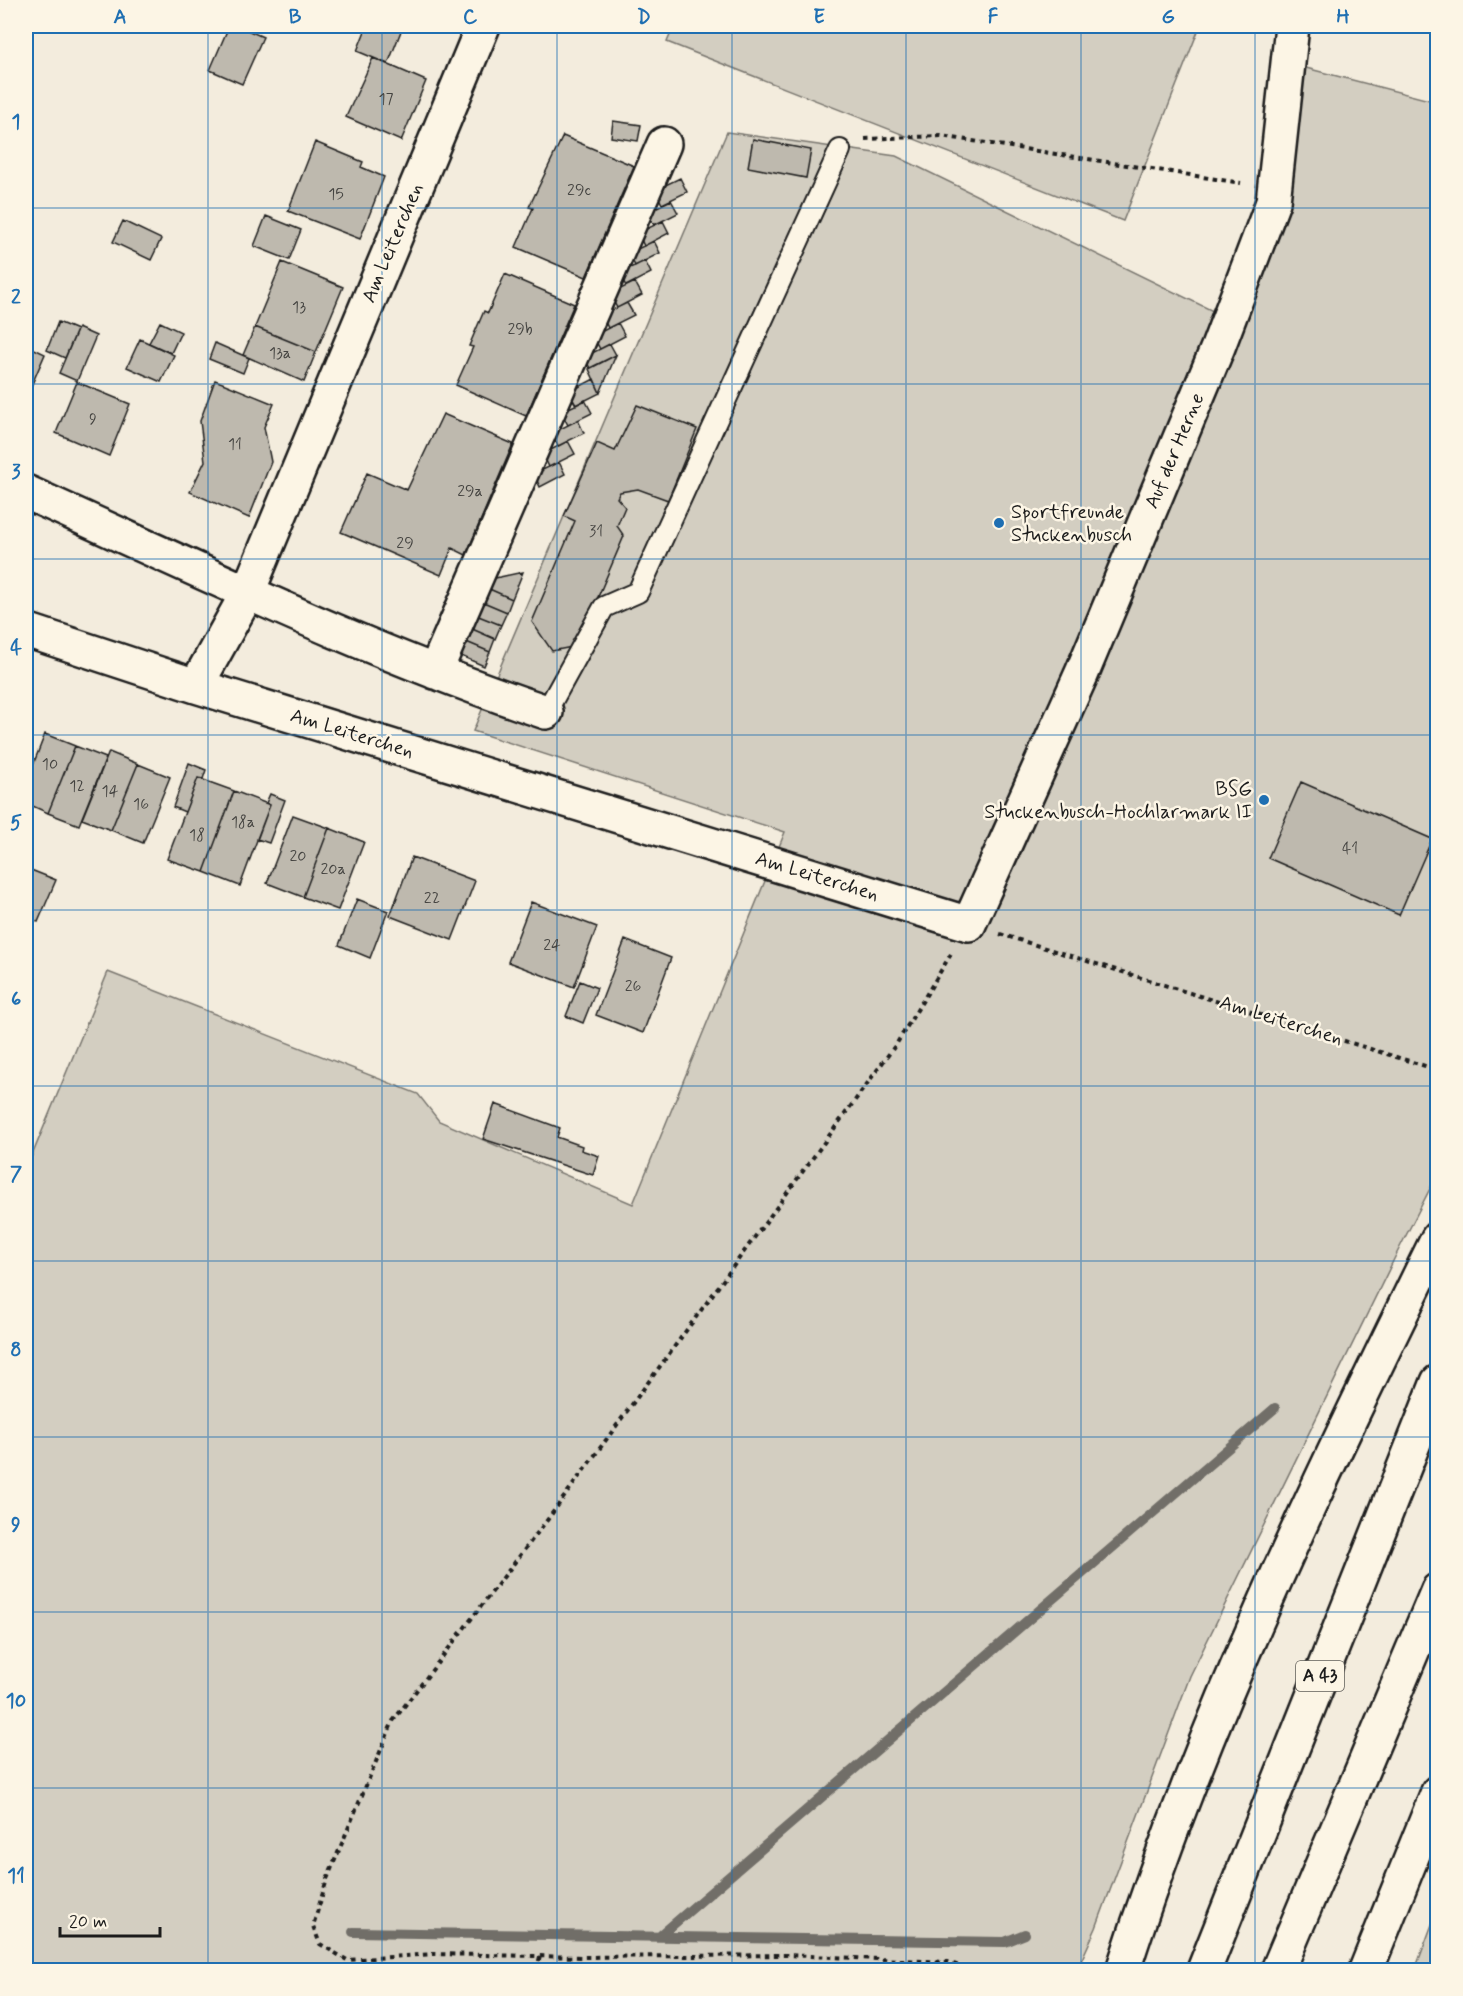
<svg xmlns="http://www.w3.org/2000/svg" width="1463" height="1996" font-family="Mynerve,sans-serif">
	<rect width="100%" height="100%" fill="#f3ecdd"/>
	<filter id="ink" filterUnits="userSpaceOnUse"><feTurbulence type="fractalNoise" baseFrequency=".0167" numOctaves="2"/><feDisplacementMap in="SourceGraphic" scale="12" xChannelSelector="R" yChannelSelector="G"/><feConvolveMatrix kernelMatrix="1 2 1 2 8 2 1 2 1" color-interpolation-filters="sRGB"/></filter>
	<g filter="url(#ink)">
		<path fill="#d3cec1" stroke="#78756e" stroke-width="1.5" d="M 674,26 L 1200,26 L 1123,221 L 667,42 Z
			M 1283,62 L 1437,102 L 1437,1175 L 1397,1253 L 1190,1676 L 1096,1928 L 1077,1970 L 26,1970 L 26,1170 L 108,972 L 418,1094 L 439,1121 L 633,1204 L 785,832 L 473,731 L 727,132 L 896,156 L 1223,316 L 1264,202 Z
			M 1437,1911 L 1437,1970 L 1415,1970 Z"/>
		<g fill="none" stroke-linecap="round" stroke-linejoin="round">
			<path stroke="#716e68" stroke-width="10" d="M 353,1932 L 1005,1942 L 1025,1934
				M 661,1935 L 1275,1408"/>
		</g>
		<path fill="#beb9ae" stroke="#1c1c1c" stroke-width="1.5" d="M 229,26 L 238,26 L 263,37 L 242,84 L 210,70 Z
			M 367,26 L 403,26 L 388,64 L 357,51 Z
			M 373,58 L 426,81 L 401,141 L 346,117 Z
			M 613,121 L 641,125 L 638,141 L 611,137 Z
			M 563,136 L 634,166 L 586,277 L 516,247 L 533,208 L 529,207 Z
			M 753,139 L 811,150 L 806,178 L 748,167 Z
			M 315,142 L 363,162 L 361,167 L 384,177 L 360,239 L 288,211 Z
			M 680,178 L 687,192 L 662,204 L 655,190 Z
			M 671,200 L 678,213 L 654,225 L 647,212 Z
			M 266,216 L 301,230 L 289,260 L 254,246 Z
			M 123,221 L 161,239 L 151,260 L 113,242 Z
			M 663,221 L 669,233 L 644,246 L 638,233 Z
			M 654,241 L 660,253 L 635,266 L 629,253 Z
			M 645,261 L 651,273 L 626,286 L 619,273 Z
			M 282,262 L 343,287 L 316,352 L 255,327 Z
			M 505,274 L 574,304 L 526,416 L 456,385 L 473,347 L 469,346 L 484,311 L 488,313 Z
			M 635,282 L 642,295 L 617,308 L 610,294 Z
			M 627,303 L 634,315 L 608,328 L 602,315 Z
			M 58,322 L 77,330 L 65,358 L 47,350 Z
			M 160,322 L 181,332 L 171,353 L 149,343 Z
			M 618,323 L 625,336 L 600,349 L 593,336 Z
			M 255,327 L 316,352 L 304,382 L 243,355 Z
			M 78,328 L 96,336 L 77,381 L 59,373 Z
			M 140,339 L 174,355 L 161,382 L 127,367 Z
			M 215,343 L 249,358 L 243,373 L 209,359 Z
			M 610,344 L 616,355 L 590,368 L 584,357 Z
			M 26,345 L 45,354 L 26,398 Z
			M 616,355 L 600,393 L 589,369 Z
			M 594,379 L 600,393 L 576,405 L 569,392 Z
			M 215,380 L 274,404 L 264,427 L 271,462 L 249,518 L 190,492 L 205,461 L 200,421 Z
			M 77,382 L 130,404 L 109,456 L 56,433 Z
			M 585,400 L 592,413 L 568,425 L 561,412 Z
			M 637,405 L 697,429 L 668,500 L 638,489 L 620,492 L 617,498 L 625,507 L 617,526 L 624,536 L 577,646 L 552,651 L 532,622 L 575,521 L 564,516 L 597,443 L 615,451 Z
			M 443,414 L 513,444 L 466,555 L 452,548 L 441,575 L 341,532 L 367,473 L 407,490 Z
			M 578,420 L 584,433 L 558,446 L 552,433 Z
			M 568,441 L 575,454 L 549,467 L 543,454 Z
			M 559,462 L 565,474 L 540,487 L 534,474 Z
			M 523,572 L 512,599 L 487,588 L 491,579 Z
			M 487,588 L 512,599 L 507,612 L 481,601 Z
			M 481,601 L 507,612 L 501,625 L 476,615 Z
			M 476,615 L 501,625 L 495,639 L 470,628 Z
			M 470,628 L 495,639 L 490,652 L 464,641 Z
			M 464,641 L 490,652 L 484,666 L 459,655 Z
			M 45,734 L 75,746 L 48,813 L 26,803 L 26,783 Z
			M 75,746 L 106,758 L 79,825 L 48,813 Z
			M 109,752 L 138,764 L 111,830 L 82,819 Z
			M 189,763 L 206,770 L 203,779 L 198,778 L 185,812 L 173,807 Z
			M 138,764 L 170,777 L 143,843 L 111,830 Z
			M 198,778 L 234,791 L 204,872 L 167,859 Z
			M 1301,782 L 1432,839 L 1399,915 L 1268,858 Z
			M 234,791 L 270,805 L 240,886 L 204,872 Z
			M 270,794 L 285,800 L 269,843 L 257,839 L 270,805 L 266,803 Z
			M 293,815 L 329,828 L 303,897 L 267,883 Z
			M 329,828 L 364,842 L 338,910 L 303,897 Z
			M 412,857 L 475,881 L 452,940 L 390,916 Z
			M 26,868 L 56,880 L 38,922 L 26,917 Z
			M 357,899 L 388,911 L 370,958 L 339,945 Z
			M 531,902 L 597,927 L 574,987 L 508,962 Z
			M 625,940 L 671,958 L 643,1033 L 596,1015 Z
			M 580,981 L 597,988 L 583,1023 L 566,1016 Z
			M 495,1104 L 560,1128 L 557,1137 L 582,1146 L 581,1150 L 599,1156 L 593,1175 L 483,1139 Z"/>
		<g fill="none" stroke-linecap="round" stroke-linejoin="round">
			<g stroke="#1c1c1c" stroke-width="24">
				<path id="lane" d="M 546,712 L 604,607 L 638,592 L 840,150"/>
			</g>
			<g stroke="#1c1c1c" stroke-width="38">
				<path id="street" d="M 26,492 C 197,569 367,652 546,712
					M 26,630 L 196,686 L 969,924 L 1082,673 L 1218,347 L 1273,202 L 1292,26
					M 435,672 L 664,144
					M 196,686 L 247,594 L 483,26"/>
			</g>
			<g stroke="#1c1c1c" stroke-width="38">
				<path id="highway" d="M 1123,1970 C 1204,1716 1321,1477 1438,1238
					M 1204,1970 L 1438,1382
					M 1278,1970 L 1438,1590
					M 1366,1970 L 1438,1792"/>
			</g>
			<path stroke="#1c1c1c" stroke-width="4" stroke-dasharray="4.5 4.5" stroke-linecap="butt" d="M 865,139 L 941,136 L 1241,183
				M 1000,934 L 1438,1070
				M 951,954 L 897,1043 L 548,1519 L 393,1721 L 327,1879 L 313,1926 L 320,1944 L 347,1960 L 433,1954 L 584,1957 L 786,1955 L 948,1962 L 970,1970
				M 537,1970 L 540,1956"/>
			<use href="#lane" stroke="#fcf5e5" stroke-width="20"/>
			<use href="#street" stroke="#fcf5e5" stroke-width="33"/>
			<use href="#highway" stroke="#fcf5e5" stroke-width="33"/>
		</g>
	</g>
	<path fill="none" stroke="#1f6fb2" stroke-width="1.5" stroke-opacity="0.55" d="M 208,26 L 208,1970M 382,26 L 382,1970M 557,26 L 557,1970M 732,26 L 732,1970M 906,26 L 906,1970M 1081,26 L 1081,1970M 1255,26 L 1255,1970M 26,208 L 1438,208M 26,384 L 1438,384M 26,559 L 1438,559M 26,735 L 1438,735M 26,910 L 1438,910M 26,1086 L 1438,1086M 26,1261 L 1438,1261M 26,1437 L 1438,1437M 26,1612 L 1438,1612M 26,1788 L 1438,1788"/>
	<g fill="#1f6fb2" stroke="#fcf5e5" stroke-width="2">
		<circle cx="999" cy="523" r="6"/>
		<circle cx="1264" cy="800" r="6"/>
	</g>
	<g text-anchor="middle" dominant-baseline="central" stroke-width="5" stroke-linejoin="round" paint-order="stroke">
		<g font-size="16" fill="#444340">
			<text x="386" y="99">17</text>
			<text x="579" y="190">29c</text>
			<text x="336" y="194">15</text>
			<text x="299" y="307">13</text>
			<text x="520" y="329">29b</text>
			<text x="280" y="353">13a</text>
			<text x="93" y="419">9</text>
			<text x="235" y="444">11</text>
			<text x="470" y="491">29a</text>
			<text x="596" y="531">31</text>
			<text x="405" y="543">29</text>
			<text x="50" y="764">10</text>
			<text x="77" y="786">12</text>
			<text x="110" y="791">14</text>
			<text x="141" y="804">16</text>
			<text x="243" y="822">18a</text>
			<text x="197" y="835">18</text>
			<text x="1350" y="848">41</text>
			<text x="298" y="856">20</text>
			<text x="333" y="869">20a</text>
			<text x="432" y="898">22</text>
			<text x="552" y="945">24</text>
			<text x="633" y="986">26</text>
		</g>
		<rect fill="#fcf5e5" stroke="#5f5d58" stroke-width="1.5" x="1296" y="1661" width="48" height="30" rx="4.5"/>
		<g font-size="18" font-weight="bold" fill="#1c1c1c">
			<text x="1320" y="1676">A 43</text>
		</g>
		<g font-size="20" fill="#1c1c1c" stroke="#fcf5e5">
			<text transform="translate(393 243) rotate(-67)">Am Leiterchen</text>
			<text transform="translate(1175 451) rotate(-67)">Auf der Herne</text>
			<text transform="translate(352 734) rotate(17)">Am Leiterchen</text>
			<text transform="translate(817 877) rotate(17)">Am Leiterchen</text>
			<text transform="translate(1281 1021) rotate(17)">Am Leiterchen</text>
		</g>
		<g font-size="20" fill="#1c1c1c" stroke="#fcf5e5" text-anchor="start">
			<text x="1011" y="512">Sportfreunde<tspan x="1011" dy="23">Stuckenbusch</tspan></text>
			<text x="1252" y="789" text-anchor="end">BSG<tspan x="1252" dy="23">Stuckenbusch-Hochlarmark II</tspan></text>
		</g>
	</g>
	<rect width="1463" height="1996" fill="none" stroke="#fcf5e5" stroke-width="66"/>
	<path d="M60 1927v9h100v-9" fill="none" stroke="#1c1c1c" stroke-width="3"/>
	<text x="69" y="1927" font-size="18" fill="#1c1c1c" stroke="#fcf5e5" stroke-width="4.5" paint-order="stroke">20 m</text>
	<rect x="33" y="33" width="1397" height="1930" fill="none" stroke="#1f6fb2" stroke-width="2"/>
	<g font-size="20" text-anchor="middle" font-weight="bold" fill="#1f6fb2">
		<text x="120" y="23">A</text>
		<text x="295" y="23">B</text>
		<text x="470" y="23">C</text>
		<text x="644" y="23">D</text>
		<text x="819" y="23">E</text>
		<text x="993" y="23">F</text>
		<text x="1168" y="23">G</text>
		<text x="1343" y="23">H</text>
		<text x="16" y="128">1</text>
		<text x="16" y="303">2</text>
		<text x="16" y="478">3</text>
		<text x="16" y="654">4</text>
		<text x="16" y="829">5</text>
		<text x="16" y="1005">6</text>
		<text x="16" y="1180">7</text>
		<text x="16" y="1356">8</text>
		<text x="16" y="1531">9</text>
		<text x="16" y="1707">10</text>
		<text x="16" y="1882">11</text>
	</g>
</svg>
